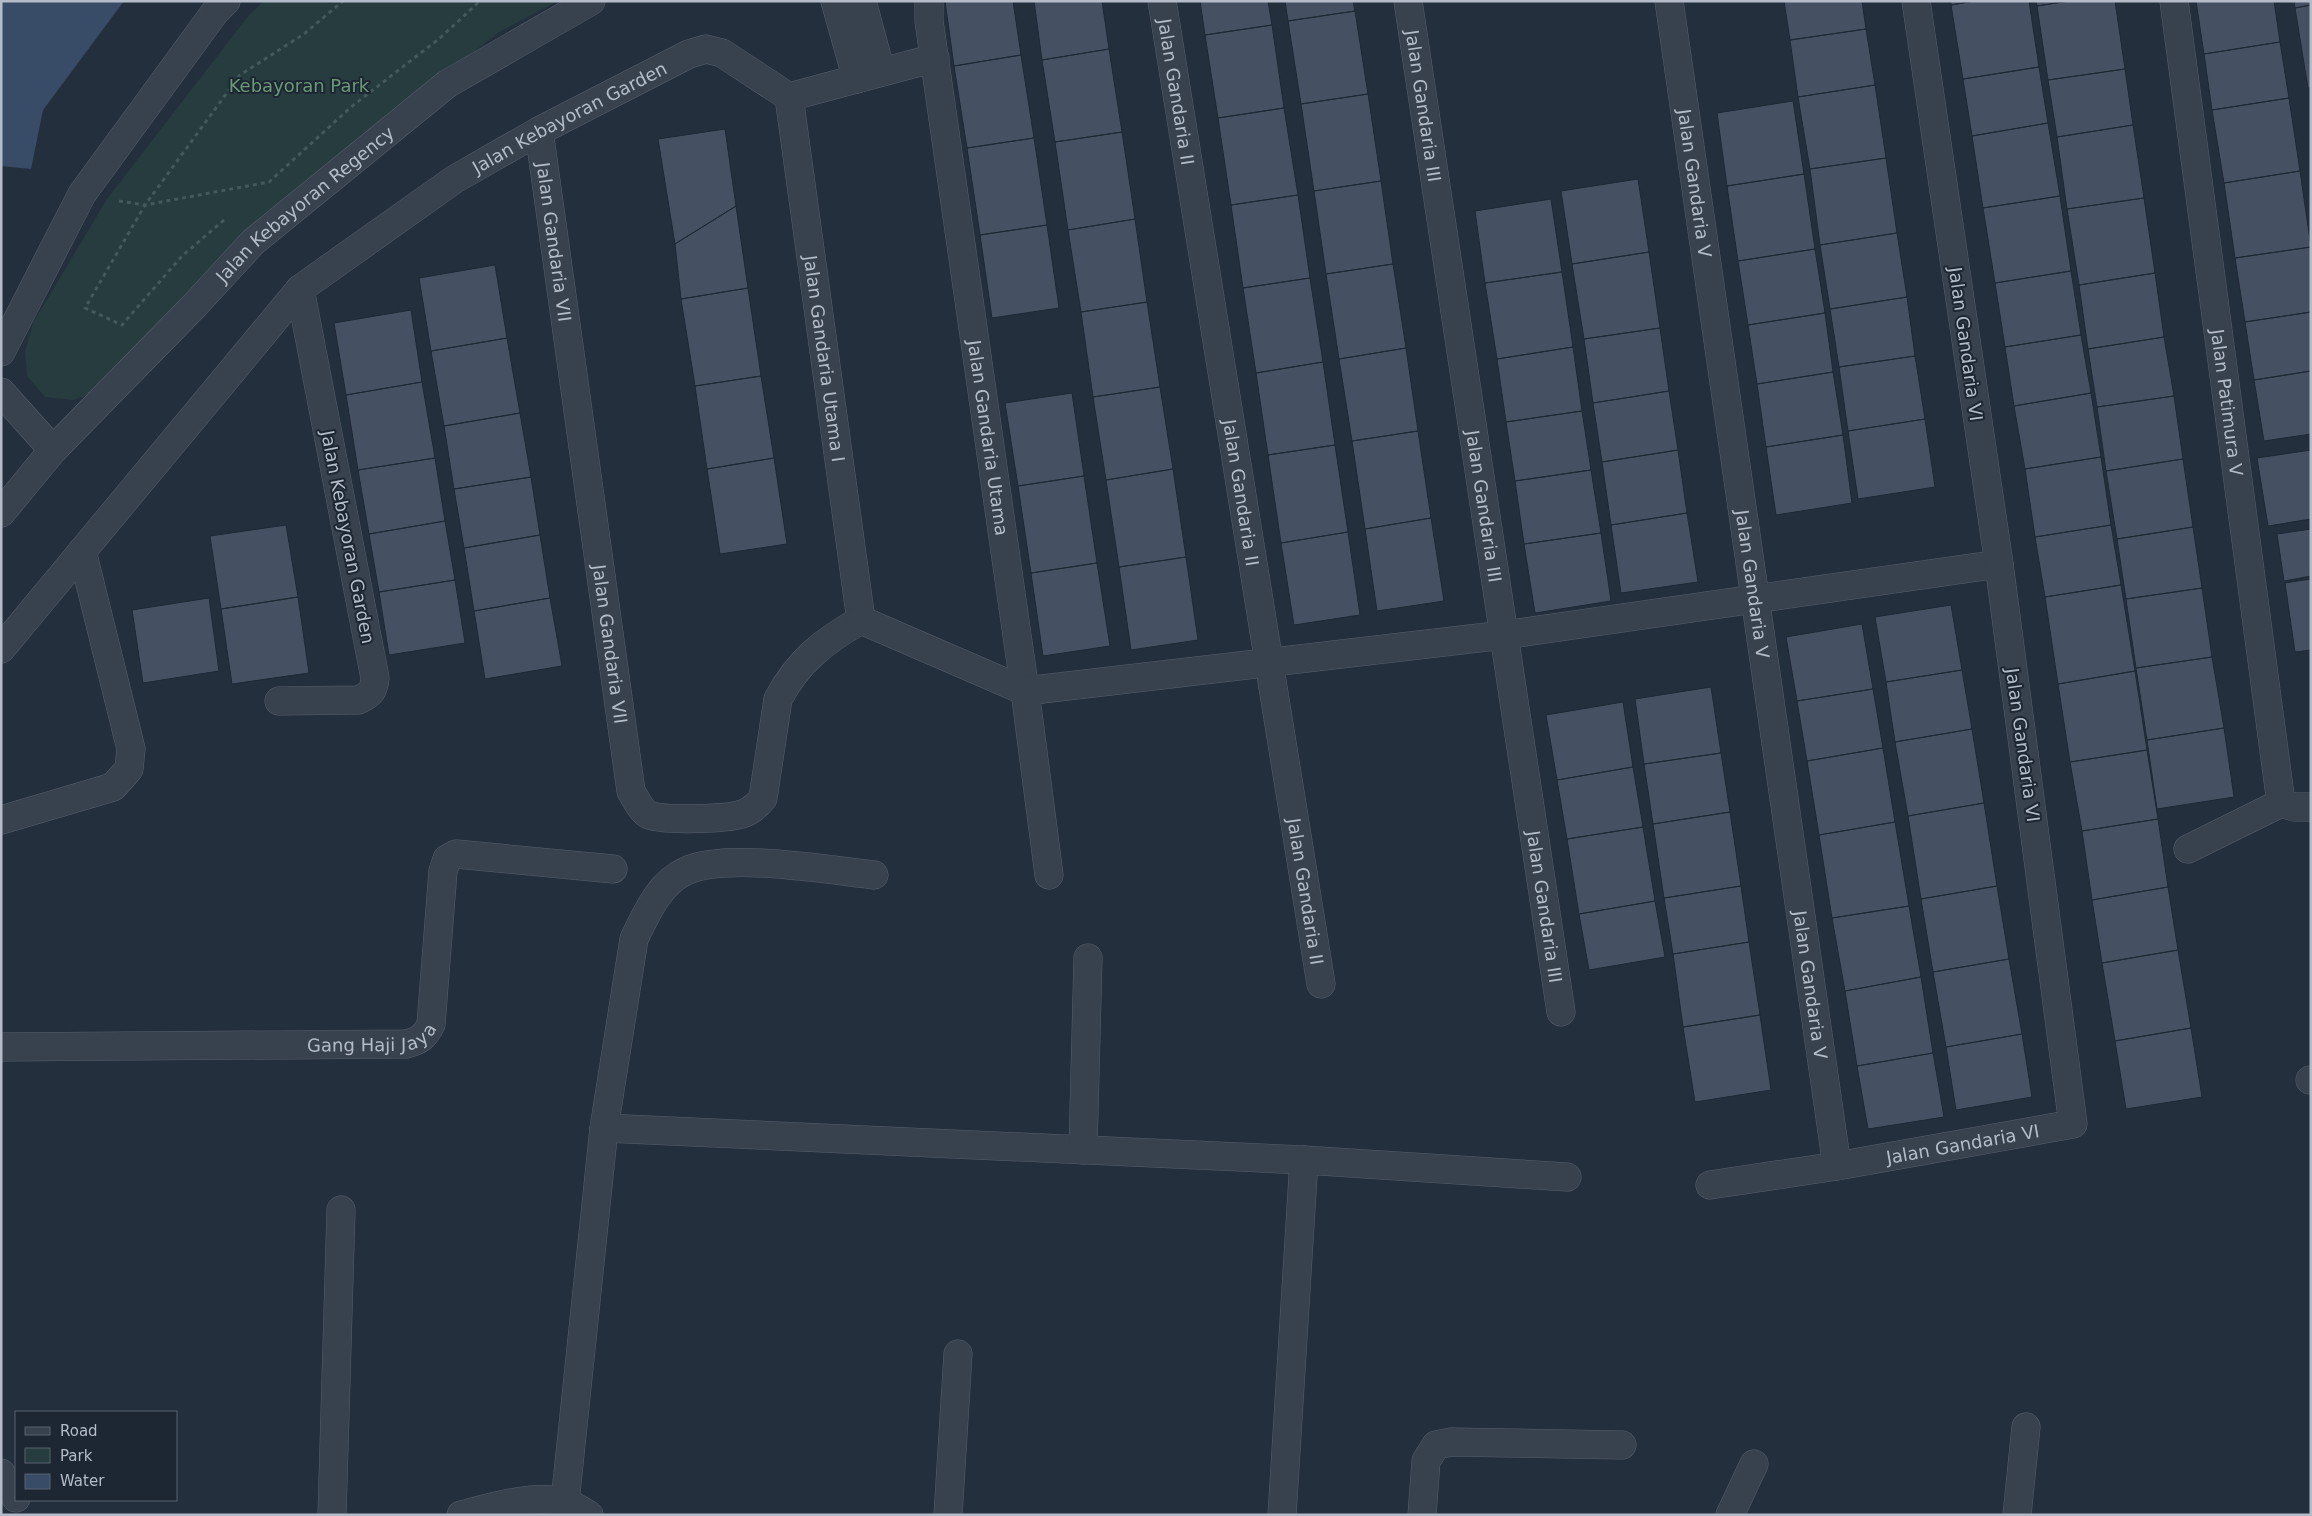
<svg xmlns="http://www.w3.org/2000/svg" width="2312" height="1516" font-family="'DejaVu Sans',sans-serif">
	<rect width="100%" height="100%" fill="#242f3e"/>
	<path fill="#263c3f" d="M 264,1 L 558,1 L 499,32 L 345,154 L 97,392 L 73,400 L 45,397 L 27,376 L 25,352 L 33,323 L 107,199 L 249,15 Z"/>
	<path fill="#394c67" d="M 1,1 L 124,1 L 43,110 L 31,169 L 1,166 Z"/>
	<path fill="#455162" stroke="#1f2835" d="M 945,1 L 1013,1 L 1021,55 L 954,66 Z
		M 1034,1 L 1102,1 L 1109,49 L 1042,60 Z
		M 1200,1 L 1268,1 L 1272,25 L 1205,35 Z
		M 1285,1 L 1353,1 L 1355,11 L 1288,21 Z
		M 1784,1 L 1862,1 L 1866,29 L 1790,40 Z
		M 1951,1 L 1974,1 L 1951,5 Z
		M 1974,1 L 2029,1 L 2039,67 L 1963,79 L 1951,5 Z
		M 2036,1 L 2069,1 L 2037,6 Z
		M 2069,1 L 2115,1 L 2125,69 L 2048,80 L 2037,6 Z
		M 2196,1 L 2274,1 L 2280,42 L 2204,54 Z
		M 2294,1 L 2311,1 L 2311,5 L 2295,8 Z
		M 2311,5 L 2311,88 L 2308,88 L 2295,8 Z
		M 1355,11 L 1368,94 L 1301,104 L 1288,21 Z
		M 1272,25 L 1284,108 L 1218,118 L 1205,35 Z
		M 1866,29 L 1875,85 L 1798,97 L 1790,40 Z
		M 2280,42 L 2289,98 L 2212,110 L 2204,54 Z
		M 1109,49 L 1122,132 L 1055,142 L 1042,60 Z
		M 1021,55 L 1034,138 L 967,148 L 954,66 Z
		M 2039,67 L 2048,123 L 1972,136 L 1963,79 Z
		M 2125,69 L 2133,125 L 2057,137 L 2048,80 Z
		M 1875,85 L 1886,158 L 1810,169 L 1798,97 Z
		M 1368,94 L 1381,181 L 1314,191 L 1301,104 Z
		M 2289,98 L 2300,171 L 2224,183 L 2212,110 Z
		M 1793,101 L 1804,174 L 1727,186 L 1717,113 Z
		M 1284,108 L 1298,195 L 1231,205 L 1218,118 Z
		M 2048,123 L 2060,196 L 1983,208 L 1972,136 Z
		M 2133,125 L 2144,198 L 2067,209 L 2057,137 Z
		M 725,129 L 736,206 L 675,244 L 658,139 Z
		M 1122,132 L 1135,219 L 1068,230 L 1055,142 Z
		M 1034,138 L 1047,225 L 980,235 L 967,148 Z
		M 1886,158 L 1897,233 L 1820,245 L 1810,169 Z
		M 2300,171 L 2311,247 L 2235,258 L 2224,183 Z
		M 1804,174 L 1815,249 L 1738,261 L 1727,186 Z
		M 1638,179 L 1649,252 L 1572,264 L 1561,191 Z
		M 1381,181 L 1393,264 L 1326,274 L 1314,191 Z
		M 1298,195 L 1310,278 L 1243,288 L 1231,205 Z
		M 2060,196 L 2071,271 L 1995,283 L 1983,208 Z
		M 2144,198 L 2155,273 L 2079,285 L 2067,209 Z
		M 1551,199 L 1562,272 L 1485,283 L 1475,211 Z
		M 736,206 L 748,288 L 681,299 L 675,244 Z
		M 1135,219 L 1147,302 L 1081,312 L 1068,230 Z
		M 1047,225 L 1059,308 L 992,318 L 980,235 Z
		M 1897,233 L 1907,297 L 1830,309 L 1820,245 Z
		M 2311,247 L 2311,312 L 2245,322 L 2235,258 Z
		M 1815,249 L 1825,313 L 1748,325 L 1738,261 Z
		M 1649,252 L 1660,328 L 1584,339 L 1572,264 Z
		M 1393,264 L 1406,348 L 1339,359 L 1326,274 Z
		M 495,265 L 507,338 L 431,351 L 419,278 Z
		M 2071,271 L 2081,335 L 2005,347 L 1995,283 Z
		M 1562,272 L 1573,347 L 1497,359 L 1485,283 Z
		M 2155,273 L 2164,337 L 2088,349 L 2079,285 Z
		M 1310,278 L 1323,362 L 1256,373 L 1243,288 Z
		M 748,288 L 761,376 L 695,386 L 681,299 Z
		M 1907,297 L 1915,356 L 1839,367 L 1830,309 Z
		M 1147,302 L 1160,387 L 1093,397 L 1081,312 Z
		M 411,310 L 422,382 L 346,395 L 334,323 Z
		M 2311,312 L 2311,371 L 2254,380 L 2245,322 Z
		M 1825,313 L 1833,372 L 1757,384 L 1748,325 Z
		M 1660,328 L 1669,391 L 1593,403 L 1584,339 Z
		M 2081,335 L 2091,393 L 2014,406 L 2005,347 Z
		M 2164,337 L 2174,396 L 2097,407 L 2088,349 Z
		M 507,338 L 520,413 L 444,426 L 431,351 Z
		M 1573,347 L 1582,411 L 1506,422 L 1497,359 Z
		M 1406,348 L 1418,431 L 1352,441 L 1339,359 Z
		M 1915,356 L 1925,419 L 1848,431 L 1839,367 Z
		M 1323,362 L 1335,445 L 1268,455 L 1256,373 Z
		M 2311,371 L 2311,434 L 2264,441 L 2254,380 Z
		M 1833,372 L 1843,435 L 1766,447 L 1757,384 Z
		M 761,376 L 774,458 L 707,469 L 695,386 Z
		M 422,382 L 435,458 L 358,470 L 346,395 Z
		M 1160,387 L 1173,469 L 1106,480 L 1093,397 Z
		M 1669,391 L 1678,450 L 1602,462 L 1593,403 Z
		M 1072,393 L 1084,476 L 1018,486 L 1005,403 Z
		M 2091,393 L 2101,457 L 2025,469 L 2014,406 Z
		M 2174,396 L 2183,459 L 2106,471 L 2097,407 Z
		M 1582,411 L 1591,470 L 1515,481 L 1506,422 Z
		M 520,413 L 531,477 L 454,489 L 444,426 Z
		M 1925,419 L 1935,487 L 1858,499 L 1848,431 Z
		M 1418,431 L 1431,518 L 1365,529 L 1352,441 Z
		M 1843,435 L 1852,503 L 1776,515 L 1766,447 Z
		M 1335,445 L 1348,532 L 1281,543 L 1268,455 Z
		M 1678,450 L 1687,513 L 1611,525 L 1602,462 Z
		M 2311,450 L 2311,519 L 2268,526 L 2257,458 Z
		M 2101,457 L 2111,525 L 2035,537 L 2025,469 Z
		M 435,458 L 445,521 L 369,534 L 358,470 Z
		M 774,458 L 787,544 L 720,554 L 707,469 Z
		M 2183,459 L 2193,527 L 2117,539 L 2106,471 Z
		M 1173,469 L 1186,557 L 1119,567 L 1106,480 Z
		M 1591,470 L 1601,533 L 1524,544 L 1515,481 Z
		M 1084,476 L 1097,563 L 1031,573 L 1018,486 Z
		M 531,477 L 540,535 L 464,548 L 454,489 Z
		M 1687,513 L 1698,582 L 1621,593 L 1611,525 Z
		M 1431,518 L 1444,601 L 1377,611 L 1365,529 Z
		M 445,521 L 455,580 L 379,592 L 369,534 Z
		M 286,525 L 298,597 L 221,609 L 210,536 Z
		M 2111,525 L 2121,585 L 2045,597 L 2035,537 Z
		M 2193,527 L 2202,588 L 2126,599 L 2117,539 Z
		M 2311,529 L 2311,576 L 2284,581 L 2277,534 Z
		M 1348,532 L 1360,615 L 1294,625 L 1281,543 Z
		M 1601,533 L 1611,601 L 1535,613 L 1524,544 Z
		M 540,535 L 550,598 L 474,611 L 464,548 Z
		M 1186,557 L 1198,640 L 1131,650 L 1119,567 Z
		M 1097,563 L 1110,646 L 1043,656 L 1031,573 Z
		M 2311,579 L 2311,650 L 2295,652 L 2285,583 Z
		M 455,580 L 465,643 L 389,655 L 379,592 Z
		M 2121,585 L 2135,671 L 2058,684 L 2045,597 Z
		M 2202,588 L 2212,657 L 2136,668 L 2126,599 Z
		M 298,597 L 309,673 L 232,684 L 221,609 Z
		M 209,598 L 219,671 L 143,683 L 132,610 Z
		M 550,598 L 562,666 L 485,679 L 474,611 Z
		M 1951,605 L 1962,670 L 1886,682 L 1875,617 Z
		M 1862,624 L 1873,689 L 1797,701 L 1786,637 Z
		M 2212,657 L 2224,728 L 2147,740 L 2136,668 Z
		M 1962,670 L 1972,729 L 1895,742 L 1886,682 Z
		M 2135,671 L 2147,750 L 2070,762 L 2058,684 Z
		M 1711,687 L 1721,753 L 1644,764 L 1635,699 Z
		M 1873,689 L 1883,748 L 1807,761 L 1797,701 Z
		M 1623,702 L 1633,767 L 1557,780 L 1546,715 Z
		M 2224,728 L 2234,797 L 2157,809 L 2147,740 Z
		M 1972,729 L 1984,803 L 1908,816 L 1895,742 Z
		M 1883,748 L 1895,822 L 1819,835 L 1807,761 Z
		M 2147,750 L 2158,819 L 2082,831 L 2070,762 Z
		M 1721,753 L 1730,812 L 1653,824 L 1644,764 Z
		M 1633,767 L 1643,827 L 1567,839 L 1557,780 Z
		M 1984,803 L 1997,886 L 1921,899 L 1908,816 Z
		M 1730,812 L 1741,886 L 1664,898 L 1653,824 Z
		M 2158,819 L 2168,887 L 2092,900 L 2082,831 Z
		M 1895,822 L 1909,906 L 1832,918 L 1819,835 Z
		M 1643,827 L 1655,901 L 1579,914 L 1567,839 Z
		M 1741,886 L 1749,942 L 1673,954 L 1664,898 Z
		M 1997,886 L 2009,959 L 1933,972 L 1921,899 Z
		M 2168,887 L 2178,950 L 2102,963 L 2092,900 Z
		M 1655,901 L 1665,957 L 1589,970 L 1579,914 Z
		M 1909,906 L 1921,977 L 1845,991 L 1832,918 Z
		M 1749,942 L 1760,1015 L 1683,1027 L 1673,954 Z
		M 2178,950 L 2191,1028 L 2115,1041 L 2102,963 Z
		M 2009,959 L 2022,1034 L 1946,1047 L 1933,972 Z
		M 1921,977 L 1933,1053 L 1857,1066 L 1845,991 Z
		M 1760,1015 L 1771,1090 L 1695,1102 L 1683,1027 Z
		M 2191,1028 L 2202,1097 L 2126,1109 L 2115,1041 Z
		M 2022,1034 L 2032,1097 L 1956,1110 L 1946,1047 Z
		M 1933,1053 L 1944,1117 L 1868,1129 L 1857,1066 Z"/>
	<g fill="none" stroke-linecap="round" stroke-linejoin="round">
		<g stroke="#565f6c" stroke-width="29">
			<g id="street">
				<path d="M 835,1 L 857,79"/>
				<path d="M 862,1 L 881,72"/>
				<path id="s1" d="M 929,1 L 929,21 L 1025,691 L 1049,875"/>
				<path id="s2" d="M 1162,1 L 1321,984"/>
				<path id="s3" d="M 1408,1 L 1561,1012"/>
				<path id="s4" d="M 1669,1 L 1837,1166"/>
				<path id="s5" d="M 2174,1 L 2281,803"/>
				<path id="s6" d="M 789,97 L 861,620"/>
				<path id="s7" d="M 539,131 L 631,791 C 635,798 642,812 649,815 C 665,821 726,819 742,814 C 751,811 757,806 763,798 L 778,699 C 799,660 824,641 861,620"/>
				<path d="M 1,352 L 82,194 L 215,12 L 226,1"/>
				<path d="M 1,392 L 53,450"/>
				<path id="s8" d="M 1,513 L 53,450 L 195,305 L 253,242 L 447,84 L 591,1"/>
				<path d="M 861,620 L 1025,691 L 1504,635 L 1999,564"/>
				<path id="s9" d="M 1,649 L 300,289 L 455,179 L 539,131 L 689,54 L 706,49 L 722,53 L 789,97 L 935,58"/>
				<path d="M 279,701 L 358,700 C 370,695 374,691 375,678 L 300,289"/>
				<path d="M 1,820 L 113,787 L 129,769 L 131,749 L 82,551"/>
				<path d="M 2188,849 L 2281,803 L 2294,807 L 2311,807"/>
				<path id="s10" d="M 1,1047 L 406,1044 C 419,1041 425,1037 431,1024 L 443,871 L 447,859 L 456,854 L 613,869"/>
				<path d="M 2310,1080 L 2311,1080"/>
				<path d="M 604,1128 L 1304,1160 L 1567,1177"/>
				<path d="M 1083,1150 L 1088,958"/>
				<path id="s11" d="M 1710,1185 L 1837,1166 L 2073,1124 L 1999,564 L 1916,1"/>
				<path d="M 1,1473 L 16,1498"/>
				<path d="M 565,1502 L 604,1128 L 634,939 C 646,914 659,883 686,871 C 726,852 828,870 874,875"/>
				<path d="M 332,1515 L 341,1210"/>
				<path d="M 461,1515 C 492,1507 533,1494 565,1502 C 573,1505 582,1511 589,1515"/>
				<path d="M 948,1515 L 958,1354"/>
				<path d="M 1282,1515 L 1304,1160"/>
				<path d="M 1422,1515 L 1426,1461 L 1436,1445 L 1451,1442 L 1622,1445"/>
				<path d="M 1730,1515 L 1754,1464"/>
				<path d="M 2017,1515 L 2026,1427"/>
			</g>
		</g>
		<path stroke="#44595c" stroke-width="3" stroke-dasharray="4 4" stroke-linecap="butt" d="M 119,201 L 145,205 L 269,182 L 351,107 L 440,38 L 480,1
			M 224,220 L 182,256 L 122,325 L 85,308 L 145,205 L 240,75 L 304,34 L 343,1"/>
		<use href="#street" stroke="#38414e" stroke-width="28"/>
	</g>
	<g text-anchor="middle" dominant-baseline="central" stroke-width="4" stroke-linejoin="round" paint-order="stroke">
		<g font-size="18" fill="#6b9a76" stroke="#1d2633">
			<text x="299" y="85">Kebayoran Park</text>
		</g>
		<g font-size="18" fill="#b4bcc9" stroke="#1d2633">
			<text stroke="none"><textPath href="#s2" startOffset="92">Jalan Gandaria II</textPath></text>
			<text stroke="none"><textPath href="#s3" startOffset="106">Jalan Gandaria III</textPath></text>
			<text stroke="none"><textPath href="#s9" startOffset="788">Jalan Kebayoran Garden</textPath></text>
			<text stroke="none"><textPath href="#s4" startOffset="184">Jalan Gandaria V</textPath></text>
			<text stroke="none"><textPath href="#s8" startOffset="434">Jalan Kebayoran Regency</textPath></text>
			<text stroke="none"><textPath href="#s7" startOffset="112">Jalan Gandaria VII</textPath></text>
			<text transform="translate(1966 344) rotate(82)">Jalan Gandaria VI</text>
			<text stroke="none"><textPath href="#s6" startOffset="264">Jalan Gandaria Utama I</textPath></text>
			<text stroke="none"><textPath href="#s5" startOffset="405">Jalan Patimura V</textPath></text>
			<text stroke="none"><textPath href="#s1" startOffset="441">Jalan Gandaria Utama</textPath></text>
			<text stroke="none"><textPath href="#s2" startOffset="498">Jalan Gandaria II</textPath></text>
			<text stroke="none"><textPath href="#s3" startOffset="511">Jalan Gandaria III</textPath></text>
			<text transform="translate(348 537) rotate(79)">Jalan Kebayoran Garden</text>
			<text stroke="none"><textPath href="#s4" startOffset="589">Jalan Gandaria V</textPath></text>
			<text stroke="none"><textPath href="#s7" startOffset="518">Jalan Gandaria VII</textPath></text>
			<text transform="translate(2023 745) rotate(82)">Jalan Gandaria VI</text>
			<text stroke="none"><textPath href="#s2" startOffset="902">Jalan Gandaria II</textPath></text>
			<text stroke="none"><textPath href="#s3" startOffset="916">Jalan Gandaria III</textPath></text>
			<text stroke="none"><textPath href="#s4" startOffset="994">Jalan Gandaria V</textPath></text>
			<text stroke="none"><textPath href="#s10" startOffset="372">Gang Haji Jaya</textPath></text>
			<text stroke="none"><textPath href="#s11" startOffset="256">Jalan Gandaria VI</textPath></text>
		</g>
	</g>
	<rect width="2312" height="1516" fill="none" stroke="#b4bcc9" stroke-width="5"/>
	<rect x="15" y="1411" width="162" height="90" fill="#1d2633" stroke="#59626f"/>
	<rect x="25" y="1427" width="25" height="8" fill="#38414e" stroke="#59626f"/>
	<text x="60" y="1436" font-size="15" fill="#b4bcc9">Road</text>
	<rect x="25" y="1448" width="25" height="15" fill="#263c3f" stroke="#59626f"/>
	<text x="60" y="1461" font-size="15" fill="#b4bcc9">Park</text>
	<rect x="25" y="1474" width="25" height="15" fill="#394c67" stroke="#59626f"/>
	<text x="60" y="1486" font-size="15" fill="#b4bcc9">Water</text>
</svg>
